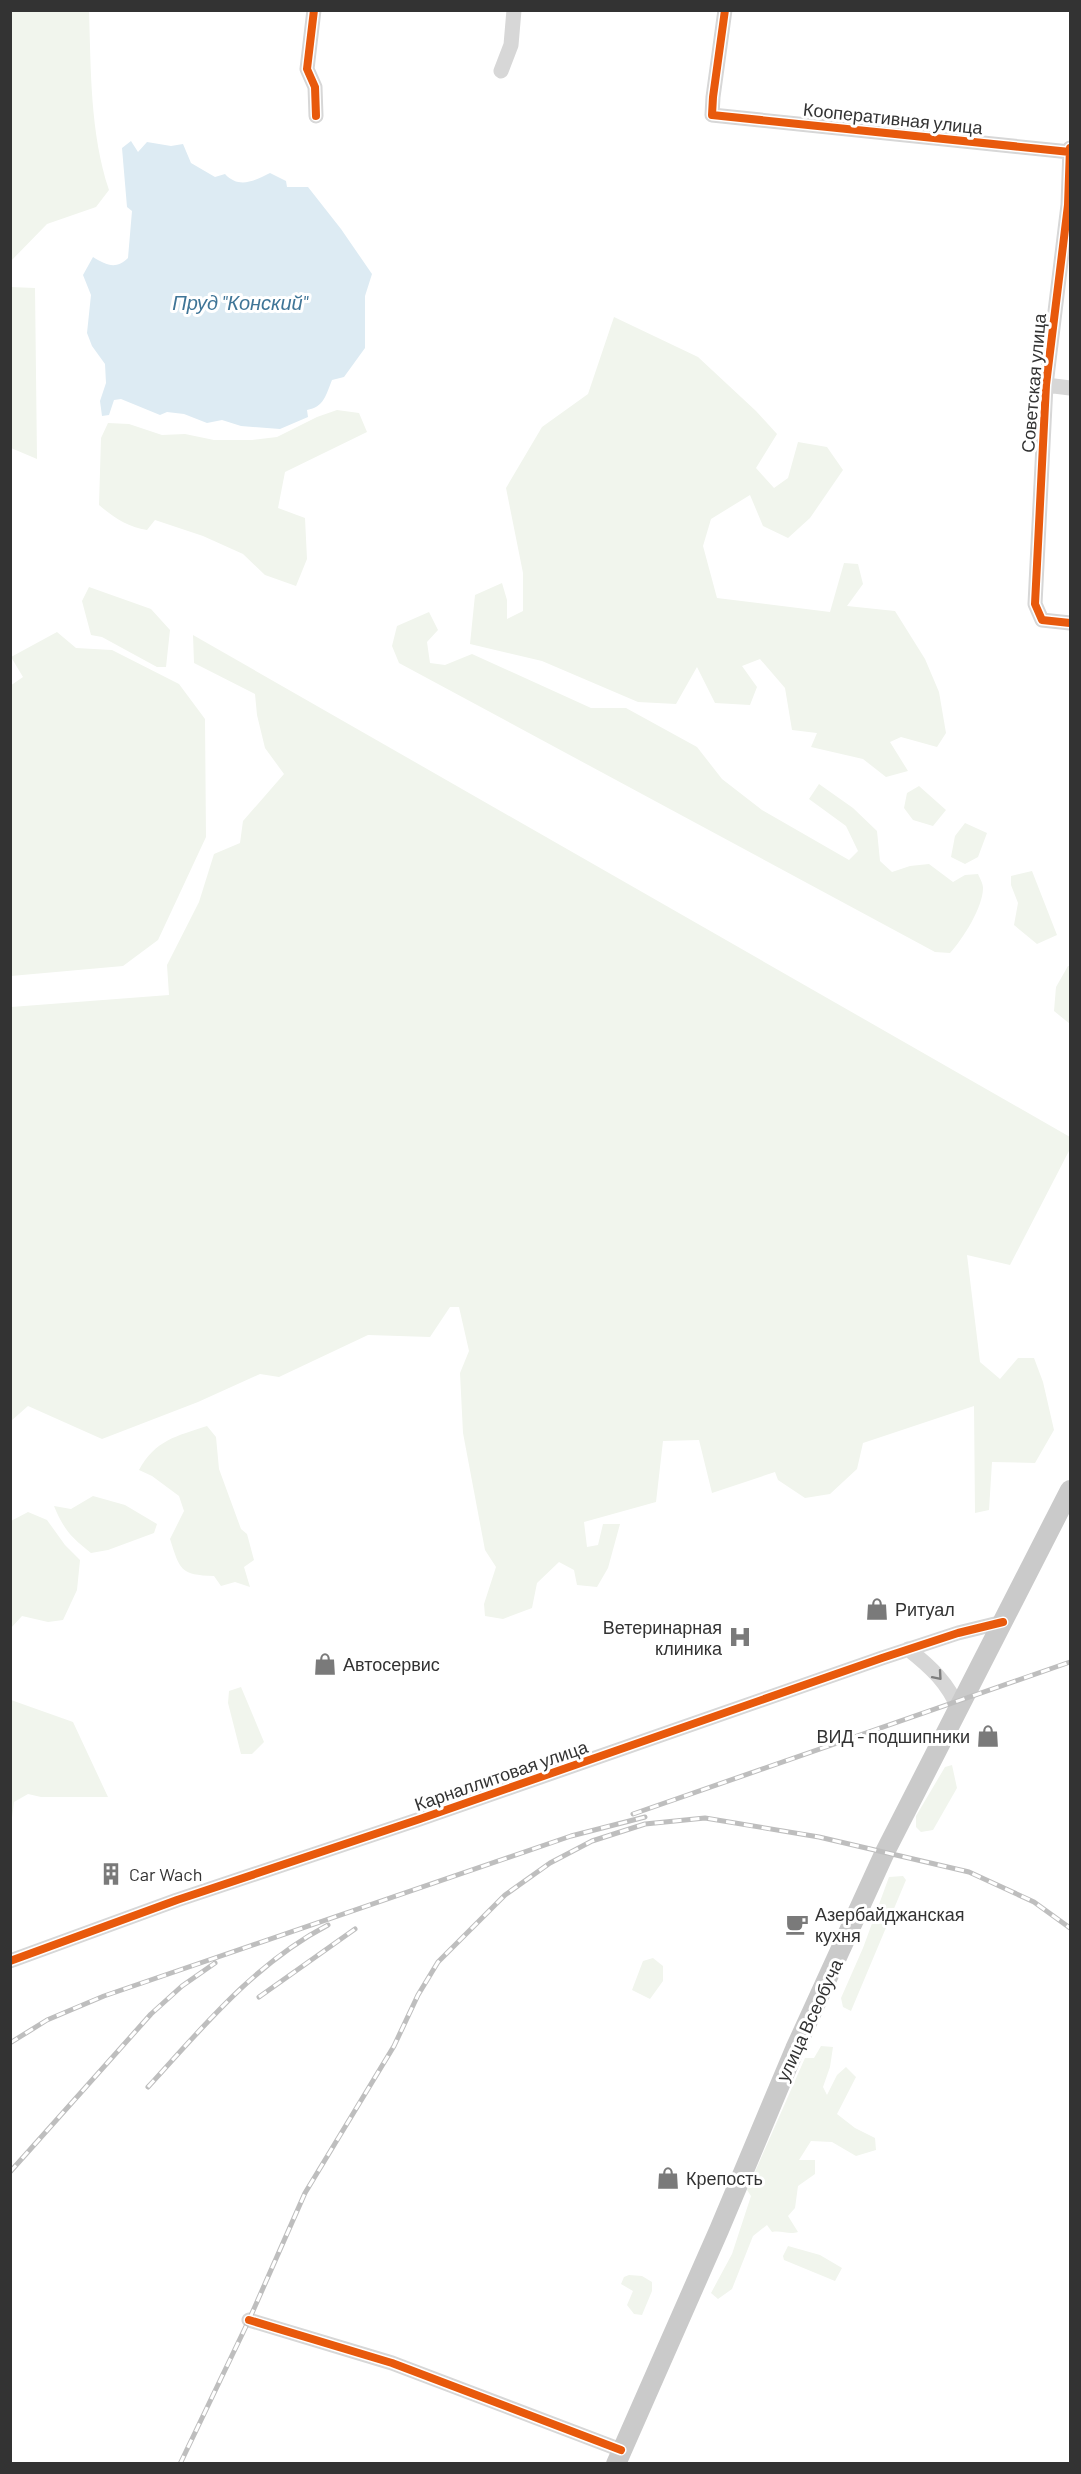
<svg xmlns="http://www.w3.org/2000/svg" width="1081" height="2474" font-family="Barlow,sans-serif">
	<rect width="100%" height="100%" fill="#fff"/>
	<path fill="#f1f5ed" d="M 11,10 L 89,11 C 91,70 90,133 109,190 L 96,207 L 47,224 L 11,261 Z
		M 10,287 L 35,288 L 37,459 L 11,448 Z
		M 614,317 L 698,357 L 756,411 L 777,434 L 756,468 L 774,488 L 788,478 L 798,442 L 827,447 L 843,470 L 810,518 L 788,538 L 763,526 L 750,495 L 711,519 L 703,546 L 717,598 L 830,612 L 844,563 L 858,564 L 863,584 L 847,606 L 895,611 L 925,659 L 939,692 L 946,733 L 937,747 L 901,737 L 890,742 L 908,771 L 886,777 L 863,759 L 811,747 L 817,733 L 792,730 L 785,688 L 760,659 L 742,666 L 757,687 L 750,705 L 715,703 L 697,667 L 676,704 L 638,702 L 542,661 L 470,644 L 475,595 L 502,583 L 507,600 L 507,619 L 523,611 L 523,573 L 506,488 L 542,427 L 588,394 Z
		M 337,410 L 359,413 L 367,432 L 285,472 L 278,508 L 305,518 L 307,559 L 296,586 L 265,575 L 243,554 L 203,536 L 155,520 L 147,530 C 128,527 114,518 99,505 L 101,438 L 108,423 L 129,424 L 162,435 L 185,434 L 214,440 L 252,440 L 277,437 L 317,417 Z
		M 89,587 L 151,609 L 170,630 L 166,667 L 157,667 L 102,637 L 91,635 L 82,601 Z
		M 429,612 L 438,630 L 427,642 L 430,663 L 445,665 L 472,654 L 591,708 L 626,708 L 697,747 L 722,779 L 762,810 L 849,860 L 858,851 L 846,826 L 809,799 L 819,784 L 853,808 L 877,831 L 880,861 L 892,872 L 910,866 L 929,864 L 953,882 L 965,875 L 978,874 C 980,879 983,883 983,888 C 983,907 963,939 950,953 L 935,952 L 399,663 L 392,646 L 397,626 Z
		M 57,632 L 76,648 L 112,650 L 179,684 L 205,719 L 206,837 L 158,940 L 123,966 L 11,976 L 10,686 L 23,677 L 11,657 Z
		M 193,635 L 1070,1137 L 1070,1149 L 1010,1265 L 967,1255 L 980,1362 L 1000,1379 L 1018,1358 L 1034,1358 L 1043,1382 L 1054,1430 L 1035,1463 L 992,1462 L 989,1510 L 975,1513 L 974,1406 L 863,1443 L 857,1469 L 830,1494 L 805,1498 L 778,1480 L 775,1472 L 712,1493 L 699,1440 L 663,1441 L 656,1502 L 584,1522 L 587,1547 L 598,1545 L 603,1524 L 620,1524 L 608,1568 L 597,1587 L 577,1585 L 574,1570 L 559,1562 L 537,1583 L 532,1608 L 503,1619 L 485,1616 L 484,1604 L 496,1567 L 485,1550 L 463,1433 L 460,1373 L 469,1351 L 459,1307 L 450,1307 L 430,1337 L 368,1335 L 279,1377 L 260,1374 L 198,1402 L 102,1439 L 28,1406 L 11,1421 L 11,1007 L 169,995 L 167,965 L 199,902 L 214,854 L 240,843 L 243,821 L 284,774 L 265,748 L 257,715 L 255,694 L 194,663 Z
		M 919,786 L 946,810 L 933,826 L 913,820 L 904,808 L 907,793 Z
		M 965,823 L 987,833 L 978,857 L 965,864 L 951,857 L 955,836 Z
		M 1032,871 L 1057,935 L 1037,944 L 1014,925 L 1018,903 L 1011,885 L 1011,876 Z
		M 1068,966 L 1070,966 L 1070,1024 L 1054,1011 L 1056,987 Z
		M 207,1426 L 216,1437 L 219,1469 L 241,1529 L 247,1534 L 254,1560 L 244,1567 L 250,1587 L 235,1582 L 221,1586 L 214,1576 C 180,1575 180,1570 170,1539 L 184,1511 L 179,1496 L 152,1476 L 139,1470 C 155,1440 177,1436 207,1426 Z
		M 93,1496 L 125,1505 L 157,1524 L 154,1533 L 108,1550 L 91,1553 C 71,1537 64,1530 54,1506 L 71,1509 Z
		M 28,1512 L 47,1520 L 65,1545 L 80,1560 L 77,1590 L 63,1620 L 48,1622 L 22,1616 L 11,1628 L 11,1521 Z
		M 241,1687 L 264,1742 L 252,1754 L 241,1754 L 228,1703 L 229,1691 Z
		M 11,1700 L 73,1722 L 108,1797 L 41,1797 L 28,1794 L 14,1802 L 11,1826 Z
		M 952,1765 L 957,1788 L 933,1830 L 921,1832 L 916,1827 L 916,1816 L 945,1767 Z
		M 903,1876 L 906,1880 L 851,2011 L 843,2007 L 841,1998 L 863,1948 L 889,1877 Z
		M 653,1958 L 663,1966 L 663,1981 L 650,1999 L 632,1990 L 643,1961 Z
		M 821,2046 L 833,2047 L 830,2067 L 823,2087 L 827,2095 L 837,2075 L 846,2067 L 856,2077 L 837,2114 L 855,2128 L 875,2138 L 876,2150 L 856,2156 L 832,2142 L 811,2141 L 799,2160 L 815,2160 L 815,2174 L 798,2186 L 795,2208 L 788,2216 L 798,2232 C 788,2235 782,2230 772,2232 L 767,2225 L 753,2236 L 732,2289 L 718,2299 L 711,2293 L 732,2254 L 751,2196 L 747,2190 L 805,2058 L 814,2058 Z
		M 788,2246 L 820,2255 L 842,2268 L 835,2281 L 784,2260 L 783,2256 Z
		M 629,2275 L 642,2276 L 652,2282 L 652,2291 L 642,2315 L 634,2314 L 627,2305 L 633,2291 L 621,2284 L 624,2277 Z"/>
	<path fill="#ddebf3" d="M 131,141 L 138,152 L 147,142 L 171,146 L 183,144 L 191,163 L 215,177 L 225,174 C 239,189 254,181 270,173 L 286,181 L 287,187 L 308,187 L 341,229 L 372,274 L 365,296 L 365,348 L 344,377 L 332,380 C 326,395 324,407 307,410 L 308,417 L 280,429 L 241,426 L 222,420 L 207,423 L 184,414 L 167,412 L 160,415 L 121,399 L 114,400 L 109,415 L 102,416 L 100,401 L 106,383 L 105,364 L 92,346 L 87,333 L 91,295 L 83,275 L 93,257 C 106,265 116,270 128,258 L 132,211 L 127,207 L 122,148 Z"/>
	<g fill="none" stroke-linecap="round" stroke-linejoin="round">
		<path stroke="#d7d7d7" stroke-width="15" d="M 314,10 L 307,69 L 315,87 L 316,116
			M 725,10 L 713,97 L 712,115 L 1070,152
			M 501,71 L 511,45 L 514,10
			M 1070,148 L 1068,205 L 1046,385 L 1035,604 L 1042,620 L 1070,623
			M 1046,385 L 1070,388
			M 908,1649 C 931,1667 948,1683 959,1710
			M 10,1961 L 177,1900 L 420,1819 L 882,1658 L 958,1633 L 1003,1622
			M 249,2320 L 392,2363 L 621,2450"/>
		<path stroke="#cacaca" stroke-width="20" d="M 616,2464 L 719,2230 L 795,2049 L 885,1852 L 1070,1490"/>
		<g stroke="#bebebe" stroke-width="5">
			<path id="rail" d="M 633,1814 L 1070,1662
				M 259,1997 L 355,1929
				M 10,2043 L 47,2020 L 104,1996 L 571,1836 L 645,1817
				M 148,2087 C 203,2027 255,1963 328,1925
				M 10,2172 L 151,2014 L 182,1986 L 215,1963
				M 180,2464 L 249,2320 L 305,2193 L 394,2046 L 418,1995 L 438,1962 L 505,1895 L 550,1863 L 592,1841 L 645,1824 L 705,1818 L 819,1837 L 969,1872 L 1034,1902 L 1070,1928"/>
		</g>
		<use href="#rail" stroke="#fff" stroke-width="3" stroke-dasharray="9" stroke-linecap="butt"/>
		<g stroke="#fff" stroke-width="11">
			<path id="cycleway" d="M 314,10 L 307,69 L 315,87 L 316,116
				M 725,10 L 713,97 L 712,115 L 1070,152
				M 1070,148 L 1068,205 L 1046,385 L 1035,604 L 1042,620 L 1070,623
				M 10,1961 L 177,1900 L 420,1819 L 882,1658 L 958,1633 L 1003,1622
				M 249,2320 L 392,2363 L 621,2450"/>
		</g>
		<use href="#cycleway" stroke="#e8590c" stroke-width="8"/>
	</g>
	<defs><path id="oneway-chevron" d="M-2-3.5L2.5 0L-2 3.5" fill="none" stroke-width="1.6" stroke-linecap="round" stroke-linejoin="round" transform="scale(1.5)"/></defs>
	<use stroke="#7d7d7d" href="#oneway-chevron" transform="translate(938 1676) rotate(49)"/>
	<defs>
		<g id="shop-bare" transform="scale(1.8)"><path d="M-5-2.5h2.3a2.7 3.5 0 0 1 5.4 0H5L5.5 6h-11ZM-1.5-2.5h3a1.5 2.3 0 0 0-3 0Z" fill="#7a7a7a" stroke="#fff" stroke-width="2.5" paint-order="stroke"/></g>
		<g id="hospital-bare" transform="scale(1.8)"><path d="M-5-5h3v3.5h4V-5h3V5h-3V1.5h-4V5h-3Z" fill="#7a7a7a" stroke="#fff" stroke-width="2.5" paint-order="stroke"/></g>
		<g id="building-bare" transform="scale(1.8)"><path d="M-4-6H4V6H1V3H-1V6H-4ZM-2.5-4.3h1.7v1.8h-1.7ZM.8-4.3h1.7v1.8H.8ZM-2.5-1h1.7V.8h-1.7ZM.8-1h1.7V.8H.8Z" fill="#7a7a7a" stroke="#fff" stroke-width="2.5" paint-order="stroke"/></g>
		<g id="cafe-bare" transform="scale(1.8)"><path d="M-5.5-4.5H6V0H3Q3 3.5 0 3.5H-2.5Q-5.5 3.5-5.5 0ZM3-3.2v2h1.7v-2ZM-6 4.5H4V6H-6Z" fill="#7a7a7a" stroke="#fff" stroke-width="2.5" paint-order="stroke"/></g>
	</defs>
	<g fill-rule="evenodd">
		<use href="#shop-bare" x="877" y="1609"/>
		<use href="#hospital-bare" x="740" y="1637"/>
		<use href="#shop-bare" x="325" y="1664"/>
		<use href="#shop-bare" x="988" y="1736"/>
		<use href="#building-bare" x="111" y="1874"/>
		<use href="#cafe-bare" x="797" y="1924"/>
		<use href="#shop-bare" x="668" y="2178"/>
	</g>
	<g text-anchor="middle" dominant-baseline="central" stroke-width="6" stroke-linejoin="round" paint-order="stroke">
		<g font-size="18" fill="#333" stroke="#fff">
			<text transform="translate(893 118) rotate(6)">Кооперативная улица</text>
			<text transform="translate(1033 383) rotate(-85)">Советская улица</text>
			<text transform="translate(501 1775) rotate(-19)">Карналлитовая улица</text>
			<text transform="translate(809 2020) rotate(-65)">улица Всеобуча</text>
		</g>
		<g font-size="18" fill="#333" stroke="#fff" text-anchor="start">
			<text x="895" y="1609">Ритуал</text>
			<text x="722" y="1627" text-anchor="end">Ветеринарная<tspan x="722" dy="21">клиника</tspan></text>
			<text x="343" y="1664">Автосервис</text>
			<text x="970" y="1736" text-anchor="end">ВИД - подшипники</text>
			<text x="129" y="1874">Car Wach</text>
			<text x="815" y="1914">Азербайджанская<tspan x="815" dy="21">кухня</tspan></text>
			<text x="686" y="2178">Крепость</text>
		</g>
		<g font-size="20" font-style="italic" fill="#3f7597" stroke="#fff">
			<text x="240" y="302">Пруд "Конский"</text>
		</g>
	</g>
	<rect width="1081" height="2474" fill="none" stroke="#333333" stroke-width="24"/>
</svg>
